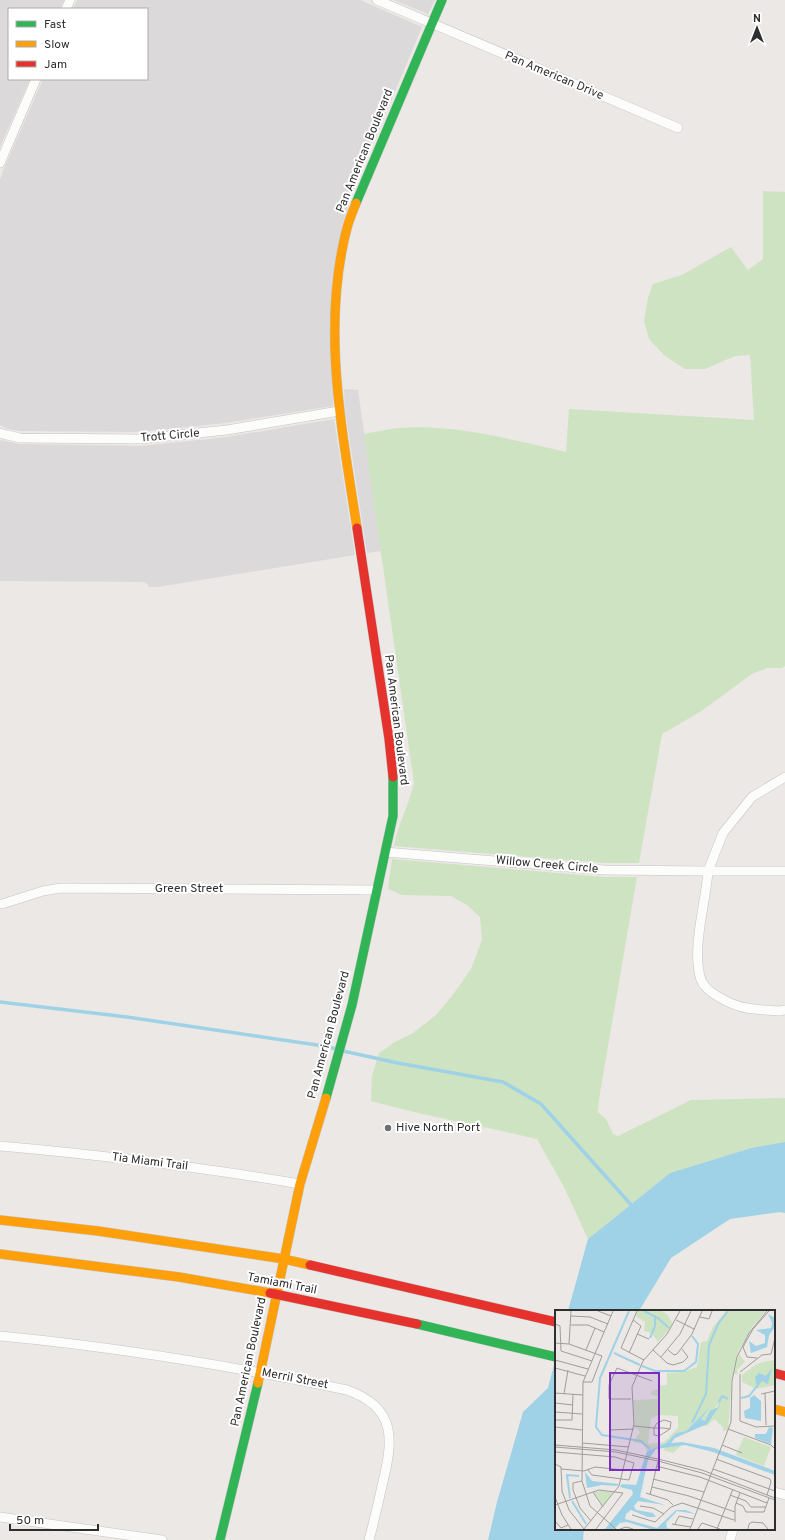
<svg xmlns="http://www.w3.org/2000/svg" width="785" height="1540" font-family="Overpass,sans-serif">
	<rect width="100%" height="100%" fill="#ebe8e5"/>
	<path fill="#dcd9db" d="M 0,0 L 64,0 L 60,9 L 9,9 L 9,79 L 30,79 L 0,147 Z
		M 77,0 L 360,0 L 422,27 L 358,179 L 342,225 L 333,406 L 226,423 L 140,432 L 20,431 L 8,429 L 0,425 L 0,180 L 3,171 L 43,79 L 147,79 L 147,9 L 73,9 Z
		M 394,0 L 435,0 L 428,14 Z
		M 344,389 L 358,390 L 381,551 L 367,553 L 345,410 Z
		M 334,419 L 355,555 L 158,587 L 149,587 L 147,584 L 144,582 L 0,581 L 0,440 L 20,444 L 141,446 L 227,437 Z"/>
	<path fill="#cee3c1" d="M 763,191 L 785,192 L 785,666 L 781,668 L 767,668 L 752,674 L 700,712 L 662,734 L 639,863 L 604,863 L 394,846 C 398,824 409,805 414,783 L 364,434 C 376,432 388,429 400,428 C 457,424 512,440 566,452 L 569,409 L 754,420 L 750,355 L 735,356 L 705,369 L 685,369 L 664,355 L 649,339 L 644,321 L 648,298 L 653,284 L 682,275 L 731,247 L 748,270 L 763,259 Z
		M 392,859 L 604,877 L 637,877 L 599,1099 L 598,1112 L 606,1119 L 613,1134 L 618,1136 L 691,1100 L 785,1098 L 785,1142 L 751,1148 L 670,1173 L 588,1239 L 564,1187 L 537,1139 C 481,1126 425,1116 371,1101 L 372,1076 L 379,1053 L 395,1042 L 413,1033 L 436,1015 L 452,996 L 471,969 L 482,940 L 480,917 L 467,905 L 451,896 L 402,895 L 388,889 Z"/>
	<path fill="#9fd2e6" d="M 785,1142 L 785,1213 L 780,1212 L 730,1219 L 671,1258 L 639,1311 L 568,1311 L 588,1239 L 670,1173 L 751,1148 Z
		M 556,1357 L 556,1529 L 584,1529 L 583,1540 L 488,1540 L 497,1502 L 523,1412 L 548,1388 Z"/>
	<g fill="none" stroke-linecap="round" stroke-linejoin="round">
		<path stroke="#9fd2e6" stroke-width="3.5" d="M 0,1002 L 127,1017 L 317,1045 L 337,1049
			M 343,1051 L 398,1063 L 503,1082 L 541,1104 L 634,1208"/>
		<g stroke="#c6c4c4" stroke-width="10">
			<path id="street" d="M 377,0 L 678,128
				M 66,9 L 70,0
				M 0,163 L 36,79
				M 0,433 L 7,435 L 20,438 L 140,439 L 227,430 L 339,411
				M 385,852 L 604,870 L 708,871 L 723,833 L 752,797 L 785,777
				M 785,871 L 708,871 C 706,903 691,948 701,980 C 706,993 733,1006 747,1008 C 757,1010 769,1010 780,1011 L 785,1010
				M 2,904 L 43,891 L 61,888 L 377,890
				M 0,1146 C 101,1155 200,1167 300,1184
				M 0,1336 C 116,1347 232,1366 347,1390 C 398,1408 393,1441 382,1486 C 378,1504 374,1522 369,1540
				M 774,1492 L 785,1495
				M 0,1517 L 162,1540
				M 730,1540 L 733,1529"/>
		</g>
		<g stroke="#c6c4c4" stroke-width="10">
			<path id="fast" d="M 356,203 L 442,0
				M 326,1098 L 352,1005 L 393,816 L 393,777
				M 417,1324 L 556,1357
				M 220,1540 L 258,1383"/>
		</g>
		<g stroke="#c6c4c4" stroke-width="10">
			<path id="slow" d="M 356,203 C 353,211 349,220 347,228 C 321,327 342,430 357,528
				M 0,1220 L 98,1231 L 284,1259 L 310,1265
				M 0,1254 L 179,1277 L 270,1293
				M 258,1383 L 300,1184 L 326,1098
				M 774,1409 L 785,1412"/>
		</g>
		<g stroke="#c6c4c4" stroke-width="10">
			<path id="jam" d="M 357,528 L 389,739 L 393,777
				M 310,1265 L 556,1322
				M 270,1293 L 417,1324
				M 774,1373 L 785,1376"/>
		</g>
		<use href="#street" stroke="#fcfcfb" stroke-width="9"/>
		<use href="#fast" stroke="#30b455" stroke-width="9"/>
		<use href="#slow" stroke="#ff9f0a" stroke-width="9"/>
		<use href="#jam" stroke="#e5322d" stroke-width="9"/>
	</g>
	<circle fill="#706f6e" stroke="#fff" stroke-width="1.5" cx="388" cy="1128" r="4"/>
	<g text-anchor="middle" dominant-baseline="central" stroke-width="4" stroke-linejoin="round" paint-order="stroke">
		<g font-size="12" fill="#2e2e2e" stroke="#fff">
			<text transform="translate(554 76) rotate(23)">Pan American Drive</text>
			<text transform="translate(365 151) rotate(-68)">Pan American Boulevard</text>
			<text transform="translate(170 436) rotate(-5)">Trott Circle</text>
			<text transform="translate(396 720) rotate(83)">Pan American Boulevard</text>
			<text transform="translate(547 865) rotate(5)">Willow Creek Circle</text>
			<text x="189" y="889">Green Street</text>
			<text transform="translate(329 1035) rotate(-75)">Pan American Boulevard</text>
			<text transform="translate(150 1162) rotate(7)">Tia Miami Trail</text>
			<text transform="translate(282 1284) rotate(11)">Tamiami Trail</text>
			<text transform="translate(249 1362) rotate(-78)">Pan American Boulevard</text>
			<text transform="translate(295 1379) rotate(11)">Merril Street</text>
		</g>
		<g font-size="12" fill="#2e2e2e" stroke="#fff" text-anchor="start">
			<text x="396" y="1128">Hive North Port</text>
		</g>
	</g>
	<g transform="translate(555 1310)">
		<rect width="220" height="220" fill="#ebe8e5"/>
		<path d="M 82,1 L 106,1 L 112,4 L 118,14 L 103,32 L 97,23 L 89,21 L 90,12 L 81,6 ZM 171,1 L 211,1 L 197,17 L 184,40 L 177,68 L 173,120 L 168,121 L 168,117 L 159,109 L 152,116 L 148,116 L 159,105 L 159,100 L 164,97 L 163,94 L 150,111 L 146,109 L 156,96 L 131,121 L 121,123 L 111,133 L 92,141 L 88,134 L 78,132 L 85,122 L 79,117 L 95,118 L 93,134 L 109,132 L 123,118 L 123,106 L 103,105 L 96,109 L 95,117 L 80,116 L 78,90 L 102,89 L 102,86 L 96,85 L 96,81 L 103,79 L 103,75 L 112,75 L 112,63 L 128,62 L 142,57 L 146,32 L 152,31 L 158,17 ZM 184,44 L 190,52 L 182,60 L 183,64 L 179,64 ZM 220,50 L 220,75 L 201,79 L 187,72 L 187,65 L 199,56 L 207,52 ZM 189,127 L 216,137 L 209,156 L 181,145 ZM 127,135 L 118,143 L 108,140 L 111,137 ZM 47,181 L 58,182 L 48,196 L 39,182 Z" fill="#cee3c1"/>
		<path d="M 213,4 L 220,8 L 220,17 L 214,25 L 212,37 L 196,43 L 194,31 L 201,36 L 210,33 L 210,25 L 201,20 L 216,18 L 217,13 ZM 217,58 L 213,74 L 207,71 L 202,78 L 200,67 L 204,63 L 211,66 ZM 199,85 L 206,91 L 206,111 L 190,108 L 189,101 L 195,98 L 195,88 ZM 165,91 L 164,97 L 152,114 L 120,128 L 116,133 L 127,132 L 159,138 L 220,161 L 220,165 L 158,142 L 130,135 L 101,139 L 93,150 L 85,187 L 110,195 L 83,191 L 79,196 L 81,200 L 98,203 L 101,207 L 93,207 L 76,200 L 71,204 L 70,209 L 102,218 L 121,200 L 131,200 L 140,204 L 122,201 L 111,213 L 112,218 L 117,219 L 95,219 L 72,212 L 65,213 L 59,219 L 50,219 L 78,184 L 77,180 L 65,177 L 67,174 L 81,175 L 92,141 L 111,133 L 121,123 L 131,121 L 156,96 L 146,109 L 150,111 L 155,101 L 163,97 ZM 214,117 L 218,118 L 216,134 L 200,128 L 200,124 L 211,124 ZM 30,162 L 37,171 L 64,174 L 62,176 L 47,175 L 32,178 Z" fill="#9fd2e6"/>
		<path fill="none" stroke="#9fd2e6" stroke-width="2" d="M 74,1 L 45,68 L 41,117 L 47,125 L 86,131 L 95,139M 89,1 L 103,8 L 114,18M 95,28 L 100,16 L 100,6M 59,43 L 85,55M 87,56 L 100,61 L 129,61 L 141,52 L 143,34 L 137,26M 186,88 L 194,86 L 202,76M 164,92 L 167,86 L 173,89M 137,113 L 151,84 L 154,35 L 163,14 L 173,1M 15,188 L 12,165 L 24,166M 17,191 L 31,214"/>
		<path fill="none" stroke="#9f9e9c" stroke-width="1" d="M 43,1 L 56,6M 58,1 L 28,72 L 27,171 L 35,196 L 61,219M 82,1 L 66,38 L 89,50M 16,6 L 35,7 L 53,14M 145,7 L 154,9 L 157,1M 121,10 L 139,19M 0,14 L 5,16 L 6,41 L 37,51M 16,15 L 33,15 L 49,22M 82,24 L 94,29M 0,33 L 14,34 L 47,46 L 37,72 L 28,72M 14,34 L 16,1M 31,40 L 40,18M 98,40 L 112,53 L 118,55 L 128,52 L 133,47 L 127,39M 113,40 L 119,45 L 122,44 L 137,24 L 147,1M 74,43 L 86,16 L 78,10M 106,47 L 125,24 L 136,1M 202,48 L 192,47 L 188,37 L 198,19 L 214,1M 0,50 L 33,59M 0,58 L 30,66M 185,62 L 207,45 L 216,44 L 220,28M 185,64 L 185,111 L 201,117 L 220,116M 0,83 L 28,85M 210,83 L 211,115M 9,84 L 13,60M 206,84 L 220,81M 76,89 L 54,89 L 54,75 L 62,58 L 97,71M 0,93 L 18,95M 0,102 L 27,104M 0,110 L 17,110 L 18,84M 79,116 L 99,118 L 102,113 L 109,110 L 116,112 L 115,119M 0,117 L 27,120M 99,118 L 108,118 L 115,119 L 104,126 L 99,125 ZM 173,119 L 216,135 L 220,139M 55,120 L 79,119M 27,133 L 74,137M 0,135 L 61,140 L 103,149 L 147,160 L 220,188M 167,135 L 187,143M 0,137 L 61,142 L 103,151 L 147,163 L 220,190M 0,142 L 60,147 L 79,153 L 74,170 L 37,165 L 33,160M 161,149 L 215,169 L 216,172 L 212,185M 0,154 L 6,157 L 7,181 L 14,200 L 29,219M 101,156 L 145,167 L 212,193M 6,159 L 29,161 L 40,157 L 68,160M 158,159 L 220,181M 98,169 L 149,182M 27,171 L 18,173 L 18,180 L 25,198 L 36,211M 97,177 L 134,186 L 180,202M 38,182 L 48,197M 91,183 L 113,190 L 118,195M 95,185 L 103,151M 175,185 L 191,191 L 196,197 L 211,197M 0,187 L 7,205 L 16,219M 181,193 L 188,196 L 191,202 L 209,202 L 214,188M 0,195 L 44,180 L 68,183 L 41,219M 85,196 L 98,198 L 109,204M 77,205 L 100,212 L 116,197 L 127,193 L 179,210M 0,211 L 6,218 L 13,215M 180,212 L 180,196 L 185,183M 117,214 L 136,217M 120,214 L 124,206 L 138,209M 29,219 L 64,176 L 79,114 L 77,77 L 88,51 L 112,24 L 125,1M 65,219 L 71,217 L 78,219M 135,219 L 176,112 L 177,71 L 182,47 L 194,23 L 212,1M 143,219 L 147,213 L 165,219M 162,219 L 178,179M 193,219 L 194,214 L 197,212 L 208,213 L 213,219"/>
		<path fill="#7b2cbf" fill-opacity="0.15" stroke="#7b2cbf" stroke-width="2" d="M 55,63 L 104,63 L 104,160 L 55,160 Z"/>
		<rect width="220" height="220" fill="none" stroke="#2e2e2e" stroke-width="2"/>
	</g>
	<rect x="8" y="8" width="140" height="72" fill="#ffffff" stroke="#ababab"/>
	<rect x="16" y="21" width="20" height="6" fill="#30b455" stroke="#ababab"/>
	<text x="44" y="28" font-size="12" fill="#2e2e2e">Fast</text>
	<rect x="16" y="41" width="20" height="6" fill="#ff9f0a" stroke="#ababab"/>
	<text x="44" y="48" font-size="12" fill="#2e2e2e">Slow</text>
	<rect x="16" y="61" width="20" height="6" fill="#e5322d" stroke="#ababab"/>
	<text x="44" y="68" font-size="12" fill="#2e2e2e">Jam</text>
	<g transform="translate(757 28)" stroke="#ffffff" stroke-width="3" paint-order="stroke">
	<path d="M0-3L7 15L0 10L-7 15Z" fill="#2e2e2e"/>
	<text y="-6" font-size="11" font-weight="bold" text-anchor="middle" fill="#2e2e2e">N</text>
	</g>
	<path d="M10 1524v6h88v-6" fill="none" stroke="#2e2e2e" stroke-width="2"/>
	<text x="16" y="1524" font-size="12" fill="#2e2e2e" stroke="#ffffff" stroke-width="3" paint-order="stroke">50 m</text>
</svg>
